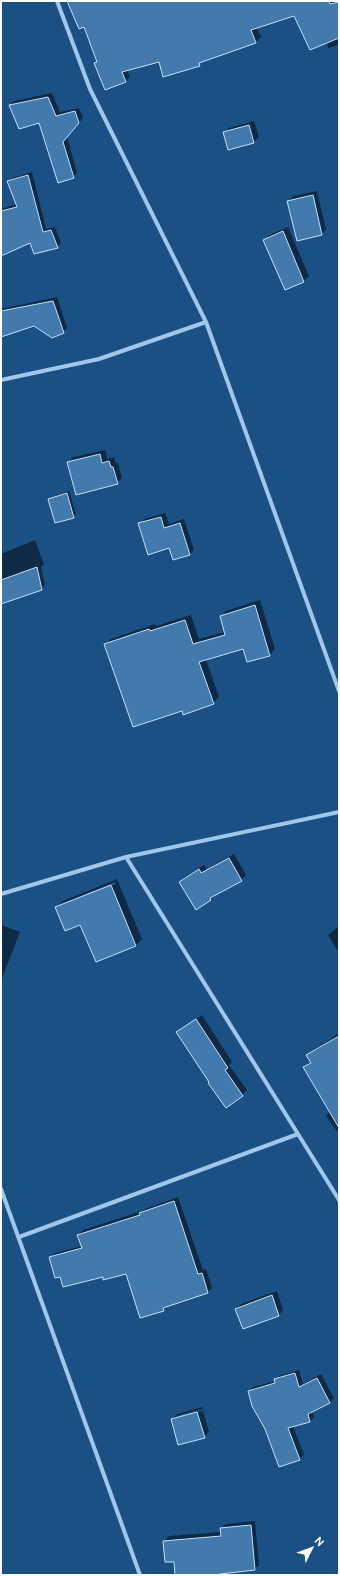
<svg xmlns="http://www.w3.org/2000/svg" width="340" height="1576" font-family="Ubuntu,sans-serif">
	<rect width="100%" height="100%" fill="#1b5084"/>
	<path fill="#0007" fill-rule="evenodd" d="M 68,1 L 149,1 L 127,70 L 130,77 L 126,81 L 95,63 L 97,61 L 85,26 Z
		M 178,1 L 339,1 L 339,45 L 328,48 L 327,42 L 294,15 L 257,28 L 261,37 L 256,42 L 200,62 Z
		M 52,93 L 60,112 L 79,108 L 83,118 L 67,137 L 77,173 L 73,177 L 40,122 L 10,105 L 14,101 Z
		M 254,121 L 259,137 L 254,142 L 229,149 L 224,133 L 229,128 Z
		M 32,172 L 46,229 L 55,227 L 61,243 L 57,247 L 31,242 L 1,254 L 1,209 L 17,204 L 8,182 L 12,178 Z
		M 317,191 L 326,230 L 321,234 L 288,201 L 293,196 Z
		M 288,227 L 309,276 L 304,281 L 286,289 L 265,240 L 269,235 Z
		M 57,297 L 67,328 L 63,332 L 34,325 L 1,336 L 1,309 Z
		M 105,450 L 107,459 L 114,457 L 116,463 L 118,463 L 122,478 L 117,483 L 68,462 L 73,457 Z
		M 69,491 L 76,514 L 73,517 L 49,499 L 52,497 Z
		M 165,513 L 169,524 L 184,519 L 194,550 L 190,554 L 170,547 L 139,524 L 144,519 Z
		M 35,540 L 44,564 L 41,567 L 45,585 L 41,589 L 1,580 L 1,554 Z
		M 260,600 L 275,649 L 270,655 L 248,661 L 244,648 L 206,659 L 219,697 L 213,703 L 182,710 L 105,645 L 111,639 L 155,624 L 156,626 L 191,615 L 199,639 L 225,632 L 221,617 L 226,611 Z
		M 234,854 L 246,875 L 241,880 L 215,895 L 211,900 L 180,882 L 185,877 L 204,865 L 207,869 Z
		M 117,879 L 142,939 L 135,946 L 80,924 L 56,908 L 63,901 ZM 115,882 L 116,884 L 63,905 L 63,903 Z
		M 1,925 L 20,932 L 1,981 Z
		M 339,926 L 339,953 L 328,935 Z
		M 202,1015 L 232,1062 L 229,1065 L 247,1090 L 242,1095 L 178,1032 Z
		M 339,1032 L 339,1134 L 326,1116 L 330,1111 L 305,1067 L 311,1061 L 308,1055 L 313,1050 L 331,1039 Z
		M 178,1197 L 203,1270 L 206,1269 L 212,1288 L 208,1292 L 168,1305 L 163,1310 L 127,1272 L 103,1276 L 61,1276 L 50,1257 L 55,1253 L 82,1246 L 78,1235 L 83,1230 L 142,1211 L 145,1209 Z
		M 277,1291 L 283,1310 L 279,1315 L 237,1309 L 241,1304 Z
		M 299,1370 L 303,1384 L 321,1374 L 334,1398 L 330,1402 L 312,1411 L 314,1417 L 310,1421 L 293,1426 L 304,1455 L 300,1459 L 280,1466 L 249,1391 L 253,1387 L 276,1381 L 279,1376 Z
		M 202,1407 L 209,1432 L 204,1437 L 172,1419 L 177,1414 ZM 202,1409 L 203,1411 L 176,1419 L 176,1416 Z
		M 255,1521 L 259,1565 L 255,1569 L 222,1572 L 220,1574 L 214,1575 L 185,1575 L 175,1561 L 164,1541 L 169,1536 L 222,1532 L 221,1528 L 226,1524 Z"/>
	<path fill="#437aad" stroke="#c5e0f8" d="M 67,1 L 329,1 L 330,4 L 339,2 L 339,38 L 310,50 L 294,16 L 251,30 L 256,43 L 199,63 L 200,66 L 163,77 L 159,62 L 122,72 L 126,82 L 105,90 L 94,63 L 97,62 L 84,27 L 79,29 Z
		M 48,97 L 56,116 L 75,111 L 79,123 L 63,142 L 74,178 L 58,183 L 39,123 L 19,129 L 9,105 Z
		M 249,125 L 254,143 L 228,150 L 223,132 Z
		M 28,175 L 43,232 L 51,230 L 58,248 L 34,254 L 30,243 L 1,256 L 1,211 L 17,207 L 7,181 Z
		M 313,195 L 322,235 L 297,241 L 287,201 Z
		M 283,231 L 304,282 L 285,290 L 263,240 Z
		M 53,301 L 64,333 L 52,338 L 34,326 L 1,337 L 1,311 Z
		M 100,454 L 102,463 L 109,461 L 111,467 L 113,467 L 118,484 L 76,495 L 67,462 Z
		M 67,493 L 74,518 L 55,523 L 48,499 Z
		M 161,517 L 164,528 L 180,523 L 190,555 L 173,560 L 169,548 L 148,555 L 138,523 Z
		M 37,567 L 42,590 L 1,604 L 1,580 Z
		M 255,605 L 270,656 L 247,662 L 243,649 L 199,662 L 214,704 L 183,715 L 182,711 L 133,727 L 104,644 L 149,629 L 150,631 L 185,620 L 193,644 L 225,635 L 220,616 Z
		M 229,858 L 242,881 L 210,898 L 211,900 L 196,910 L 179,882 L 199,869 L 201,873 Z
		M 111,885 L 136,946 L 96,962 L 80,925 L 65,931 L 55,907 Z
		M 196,1019 L 228,1068 L 225,1070 L 243,1096 L 226,1108 L 208,1083 L 209,1082 L 176,1032 Z
		M 339,1036 L 339,1128 L 303,1067 L 311,1063 L 306,1055 Z
		M 174,1201 L 198,1274 L 202,1273 L 208,1293 L 163,1308 L 164,1311 L 140,1318 L 126,1274 L 103,1280 L 103,1277 L 63,1287 L 60,1277 L 55,1278 L 49,1257 L 82,1248 L 77,1235 L 140,1215 L 139,1213 Z
		M 272,1295 L 279,1316 L 243,1329 L 235,1309 Z
		M 295,1373 L 299,1387 L 317,1378 L 330,1403 L 308,1414 L 310,1422 L 288,1428 L 300,1460 L 279,1467 L 265,1429 L 252,1406 L 248,1391 L 275,1383 L 274,1379 Z
		M 197,1412 L 205,1438 L 178,1445 L 171,1419 Z
		M 251,1525 L 255,1570 L 220,1574 L 221,1575 L 175,1575 L 174,1562 L 165,1562 L 163,1541 L 221,1536 L 220,1528 Z"/>
	<g fill="none" stroke-linecap="round" stroke-linejoin="round">
		<path stroke="#a0c7eb" stroke-width="4" d="M 57,1 L 90,89 L 206,322 L 339,691
			M 1,380 L 99,359 L 206,322
			M 126,857 L 339,812
			M 1,894 L 126,857 L 298,1134 L 19,1237
			M 298,1134 L 339,1200
			M 1,1189 L 140,1575"/>
	</g>
	<rect width="340" height="1576" fill="none" stroke="#ffffff" stroke-width="4"/>
	<g transform="translate(312 1548) rotate(48)" stroke="#1b5084" stroke-width="3" paint-order="stroke">
	<path d="M0-3L7 15L0 10L-7 15Z" fill="#ffffff"/>
	<text y="-6" font-size="11" font-weight="bold" text-anchor="middle" fill="#ffffff">N</text>
	</g>
</svg>
